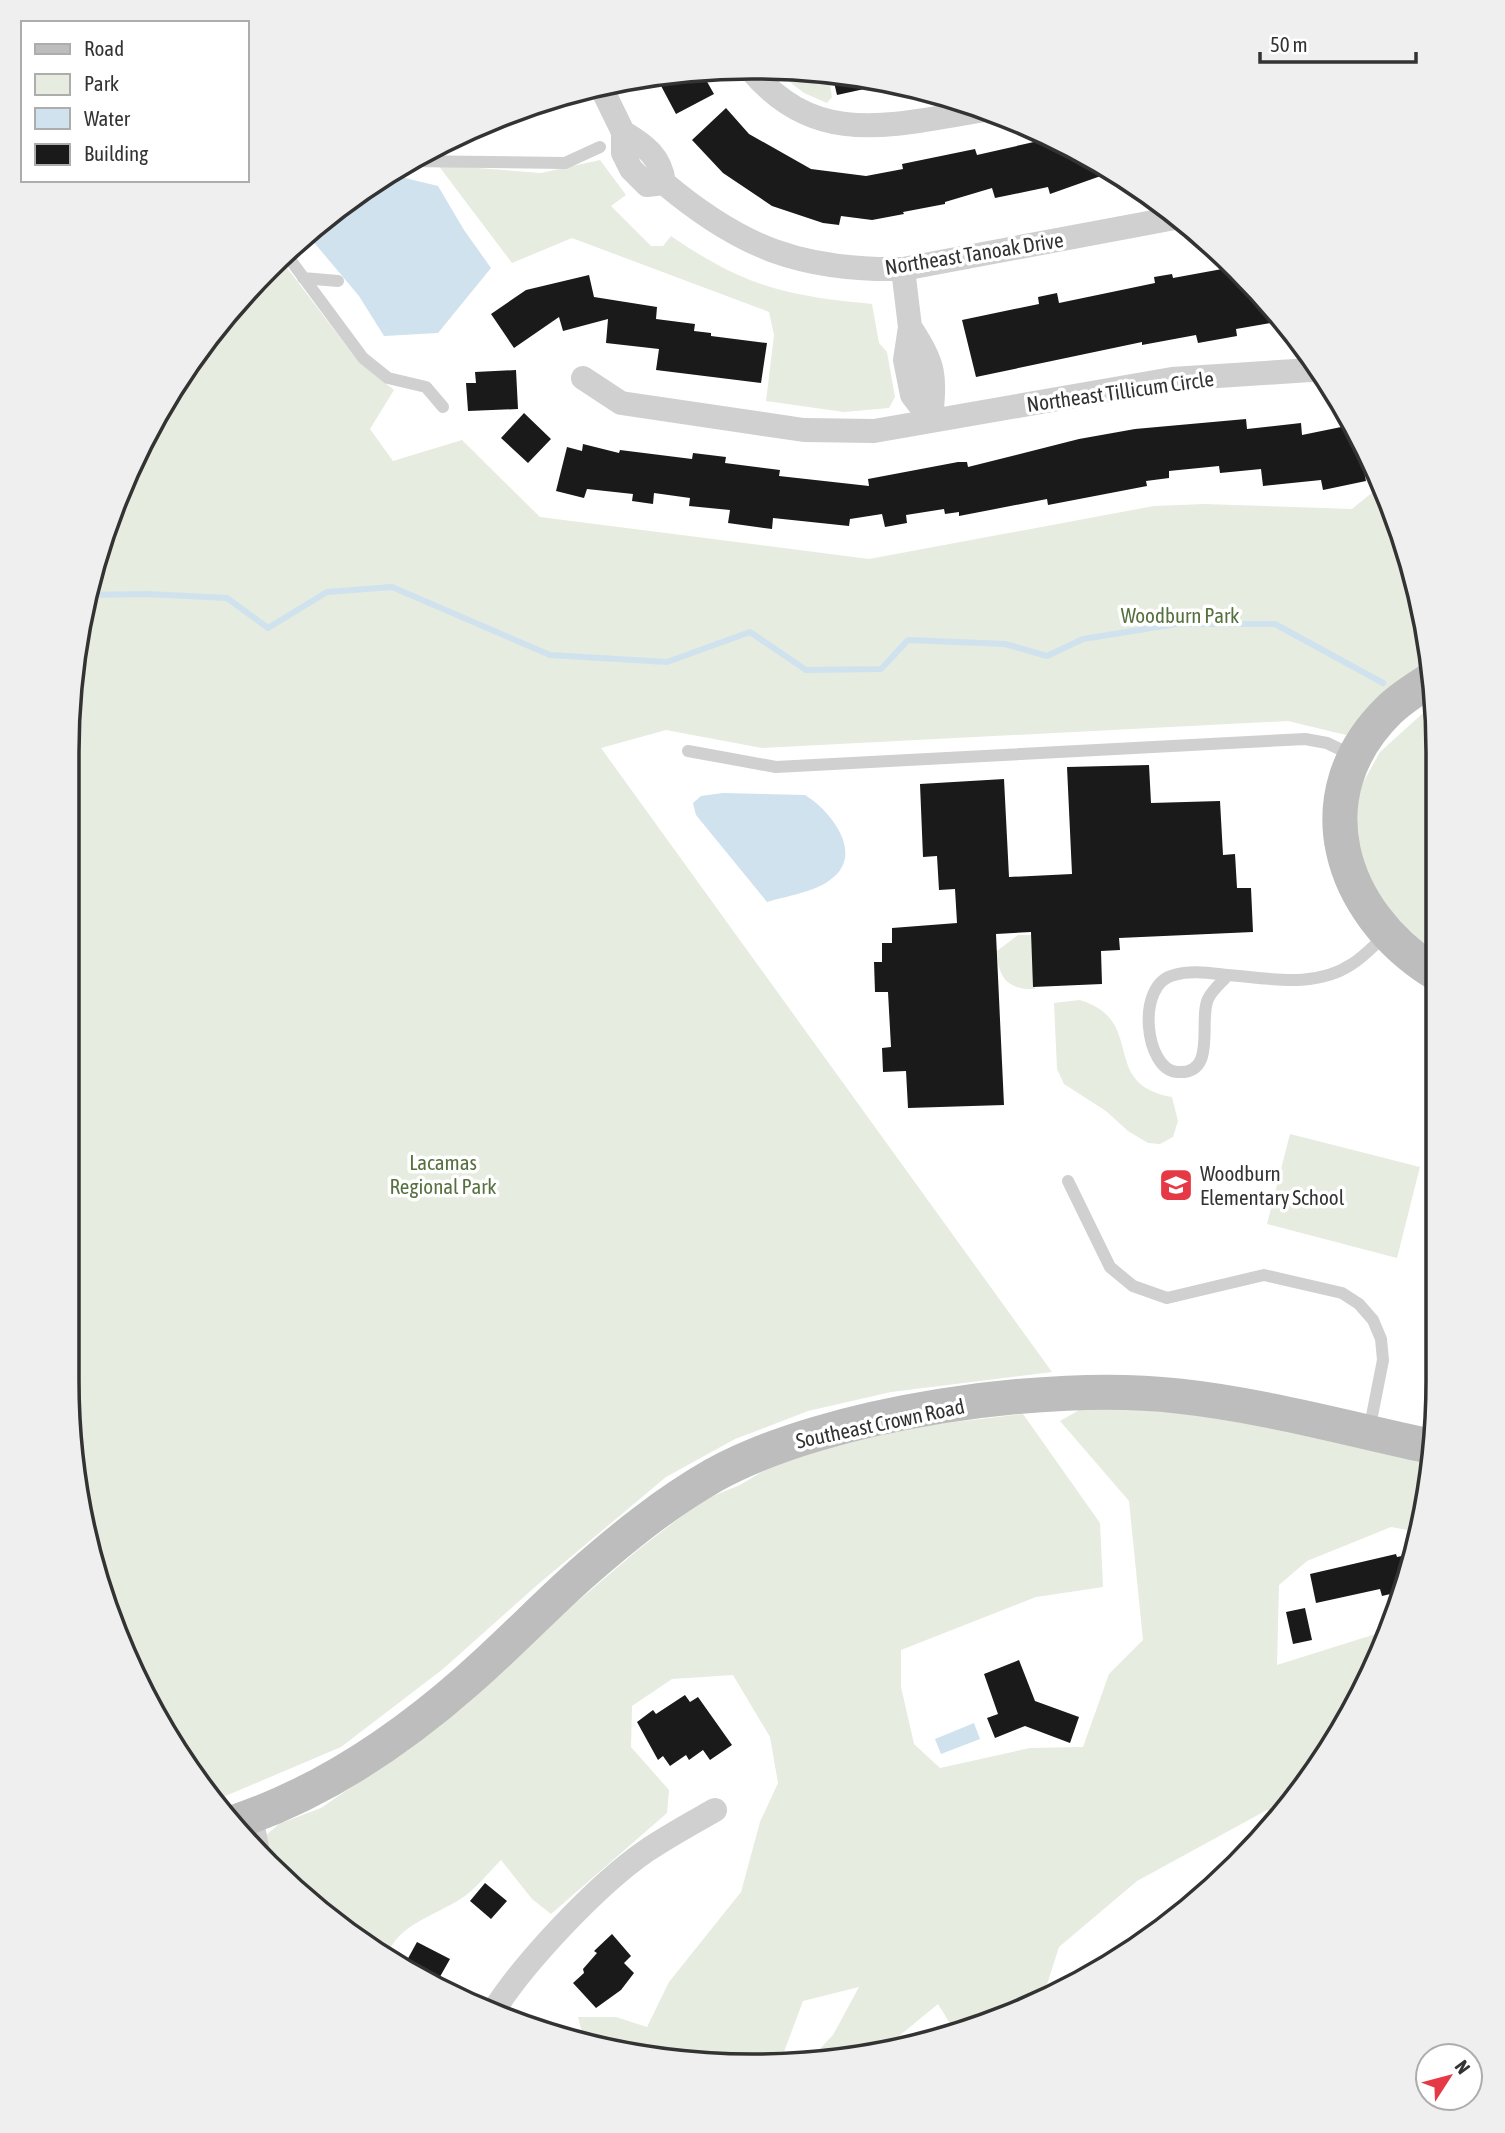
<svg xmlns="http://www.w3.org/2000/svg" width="1505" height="2133" font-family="'Asap Condensed',sans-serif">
	<rect width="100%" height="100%" fill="#fff"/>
	<path fill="#e6ecdf" d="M 797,68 L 828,73 L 832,97 L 827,103 L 804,93 L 773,69 Z
		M 600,160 L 626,195 L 611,206 L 651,246 L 663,246 L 671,236 C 744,286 785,296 872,304 L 879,343 L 887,352 L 895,397 L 889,408 L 844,412 L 766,401 L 774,335 L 769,312 L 572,238 L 512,263 L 438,165 L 541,173 Z
		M 281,260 L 358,361 L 394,390 L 370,429 L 393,461 L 462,440 L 540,517 L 869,559 L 1154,506 L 1205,504 L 1352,509 L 1379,487 L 1433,663 L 1350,736 L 1288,721 L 762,748 L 666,730 L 601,748 L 1052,1372 L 891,1392 L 808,1411 L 735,1439 L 666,1477 L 536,1586 L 443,1669 L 341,1747 L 216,1800 L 182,1761 L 90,1558 L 67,1380 L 67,752 L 80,618 L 119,490 L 159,409 Z
		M 1433,704 L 1434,956 L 1377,903 L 1354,847 L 1356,795 L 1380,752 Z
		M 1018,935 L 1032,935 L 1035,989 C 1007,990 998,977 997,951 Z
		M 1080,1000 C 1148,1021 1098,1084 1172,1097 L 1178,1121 L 1173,1137 L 1160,1144 L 1148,1143 L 1128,1131 L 1106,1111 L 1064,1084 L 1057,1069 L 1054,1003 Z
		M 1290,1134 L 1420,1167 L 1397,1258 L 1267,1224 Z
		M 1152,1407 L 1432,1455 L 1419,1532 L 1391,1527 L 1307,1561 L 1279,1585 L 1277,1665 L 1382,1632 L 1387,1634 C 1364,1694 1324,1768 1281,1815 L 1267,1810 L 1137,1881 L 1059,1947 L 1042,2000 L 954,2030 L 938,2004 L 877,2054 L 813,2056 L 833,2035 L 859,1987 L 803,2001 L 782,2057 L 663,2061 L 588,2040 L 583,2036 L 578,2017 L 616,2017 L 647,2027 L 669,1982 L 741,1892 L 760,1822 L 778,1783 L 770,1737 L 733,1675 L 672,1679 L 632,1706 L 631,1747 L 669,1790 L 667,1813 L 551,1914 L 532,1899 L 501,1860 C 489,1872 478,1886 465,1896 C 440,1914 402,1922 389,1951 L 300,1897 L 269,1861 L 265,1836 L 279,1824 L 321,1808 L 391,1760 L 639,1549 L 703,1500 L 740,1485 L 796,1452 L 897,1429 L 1023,1414 L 1100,1523 L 1103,1587 L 1036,1597 L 901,1650 L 901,1687 L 914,1744 L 940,1768 L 1030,1748 L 1083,1747 L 1109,1674 L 1143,1640 L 1129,1501 L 1060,1421 L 1081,1409 Z"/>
	<path fill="#cfe2ee" d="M 401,177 L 438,186 L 464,230 L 491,268 L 438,333 L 384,336 L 359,296 L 306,233 L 381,179 Z
		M 723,793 L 805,795 C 831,811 866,855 830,880 C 814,892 787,896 767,902 L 696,815 L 693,803 L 701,796 Z
		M 974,1723 L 980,1739 L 941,1754 L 935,1739 Z"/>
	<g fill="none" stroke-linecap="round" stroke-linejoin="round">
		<path stroke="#cfe2ee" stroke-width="6" d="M 87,595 L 147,594 L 227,598 L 268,628 L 327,592 L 392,587 L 550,655 L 667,662 L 750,632 L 806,670 L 881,669 L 908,640 L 1005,644 L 1047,656 L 1083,639 L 1176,624 L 1275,624 L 1383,683
			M 1431,738 L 1433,743"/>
	</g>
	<path fill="#1a1a1a" d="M 701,71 L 714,94 L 676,114 L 660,84 L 682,72 Z
		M 832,74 L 887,83 L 887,84 L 837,95 Z
		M 726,108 L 749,134 L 811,169 L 866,176 L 903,169 L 902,164 L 975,149 L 977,155 L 1056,137 L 1112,172 L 1050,194 L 1048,187 L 995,198 L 992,188 L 945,202 L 945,204 L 903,212 L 904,214 L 872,220 L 841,216 L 839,225 L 823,223 L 772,206 L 723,173 L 692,140 Z
		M 1233,267 L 1268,300 L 1282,321 L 1236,329 L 1237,336 L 1198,343 L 1196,335 L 1142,345 L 1142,342 L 976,377 L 962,320 L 1039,304 L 1038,297 L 1057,293 L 1059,303 L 1155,283 L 1154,277 L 1172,274 L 1173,278 Z
		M 589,275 L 594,297 L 657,307 L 656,319 L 695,324 L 694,331 L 711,333 L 711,336 L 767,343 L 761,383 L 656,370 L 659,349 L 606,343 L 608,319 L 563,331 L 559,317 L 514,348 L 491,314 L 526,290 Z
		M 516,370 L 518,409 L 468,411 L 466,383 L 476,383 L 475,372 Z
		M 524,413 L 551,439 L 528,463 L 501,438 Z
		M 1246,419 L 1247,429 L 1301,423 L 1302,435 L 1351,425 L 1356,431 L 1366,481 L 1323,490 L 1321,480 L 1263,486 L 1261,469 L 1220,473 L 1219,466 L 1169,471 L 1169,478 L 1146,481 L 1147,486 L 1048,505 L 1047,499 L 959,516 L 959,512 L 945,514 L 944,509 L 906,515 L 907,523 L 885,527 L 882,514 L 850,519 L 849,526 L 773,518 L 772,529 L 728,523 L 730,510 L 689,506 L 690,498 L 654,493 L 653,504 L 632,501 L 633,494 L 587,489 L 584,498 L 556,491 L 567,447 L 582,451 L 583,444 L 619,453 L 620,450 L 692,459 L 693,453 L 726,457 L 725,463 L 780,470 L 779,476 L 869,486 L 868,479 L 958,462 L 967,462 L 968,467 L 1079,439 L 1135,429 Z
		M 1149,765 L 1151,803 L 1220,801 L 1223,855 L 1235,854 L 1237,888 L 1251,888 L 1253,932 L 1119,938 L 1120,950 L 1101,951 L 1102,984 L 1033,987 L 1031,932 L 996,934 L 1004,1105 L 908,1108 L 906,1071 L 883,1072 L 882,1048 L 891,1047 L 888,992 L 875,992 L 874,962 L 882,962 L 882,943 L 892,943 L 892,928 L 957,923 L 955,889 L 939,890 L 937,856 L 923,857 L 920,784 L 1004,779 L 1009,877 L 1072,874 L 1067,767 Z
		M 1416,1553 L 1403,1591 L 1382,1596 L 1380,1589 L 1316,1603 L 1310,1574 L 1396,1554 L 1397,1557 Z
		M 1305,1608 L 1312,1640 L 1293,1644 L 1286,1612 Z
		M 1019,1660 L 1035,1701 L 1079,1717 L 1070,1743 L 1025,1726 L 995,1738 L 987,1718 L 998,1714 L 984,1674 Z
		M 685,1695 L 690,1702 L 698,1697 L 732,1745 L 710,1760 L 703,1750 L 689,1760 L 686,1755 L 670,1766 L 663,1756 L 658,1760 L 637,1722 L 653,1710 L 656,1714 Z
		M 485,1883 L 507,1901 L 491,1919 L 470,1901 Z
		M 612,1934 L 631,1956 L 624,1963 L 634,1973 L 621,1990 L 596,2008 L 573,1983 L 584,1973 L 583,1969 L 597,1953 L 594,1951 Z
		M 417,1942 L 450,1959 L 437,1982 L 406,1962 Z"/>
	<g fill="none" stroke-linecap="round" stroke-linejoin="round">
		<path stroke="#d0d0d0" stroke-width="12" d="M 406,161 L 565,163 L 600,147
			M 286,254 L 363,358 L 388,378 L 426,387 L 443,407
			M 303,278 L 338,281
			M 688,751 L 776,767 L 1305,739 L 1327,743 L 1354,756
			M 1228,975 C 1222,982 1212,990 1208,999 C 1198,1021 1218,1075 1177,1072 C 1145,1070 1135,984 1174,975 C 1191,970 1209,973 1227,975 C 1268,978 1315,989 1352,964 C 1365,956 1376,943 1388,933
			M 1068,1181 L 1110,1267 L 1133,1286 L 1167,1298 L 1264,1275 L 1342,1293 L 1359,1304 L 1373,1320 L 1381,1339 L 1383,1360 L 1369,1431"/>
		<path stroke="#d0d0d0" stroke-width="24" d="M 750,69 C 817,150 894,124 985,110
			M 601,87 L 623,132 L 623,153 L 631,169 L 647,185 L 664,183
			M 623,132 C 645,145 661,157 664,183 C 741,248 802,271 903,269 L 1180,217
			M 903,269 L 910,327 L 905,360 L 912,395 L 931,420
			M 910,327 C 936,365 935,376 931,420
			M 583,378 L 621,403 L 804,430 L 874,431 L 1172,379 L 1310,370
			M 251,1817 L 257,1847
			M 491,2015 C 522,1964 597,1885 646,1851 C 668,1836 692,1823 715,1810"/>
		<path stroke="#bdbdbd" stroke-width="35" d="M 1433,678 C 1418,688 1402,697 1389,710 C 1302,795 1339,912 1434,972
			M 235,1822 C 321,1793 400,1740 468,1680 C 507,1646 542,1609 580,1575 C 622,1538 665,1503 714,1475 C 828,1412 1048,1381 1178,1396 C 1263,1405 1349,1429 1433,1447"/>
	</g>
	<defs>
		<g id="school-square" transform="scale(1.75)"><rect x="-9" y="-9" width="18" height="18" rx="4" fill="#e63946" stroke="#fff"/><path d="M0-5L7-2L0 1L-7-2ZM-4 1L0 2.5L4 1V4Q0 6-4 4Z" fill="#fff"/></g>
	</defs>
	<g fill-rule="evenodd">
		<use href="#school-square" x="1176" y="1185"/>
	</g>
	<g text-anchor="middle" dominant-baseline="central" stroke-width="7" stroke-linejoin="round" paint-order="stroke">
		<g font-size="21" fill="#333" stroke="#fff">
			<text transform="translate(974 253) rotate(-9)">Northeast Tanoak Drive</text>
			<text transform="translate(1120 391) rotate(-8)">Northeast Tillicum Circle</text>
			<text transform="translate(880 1423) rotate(-12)">Southeast Crown Road</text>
		</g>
		<g font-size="21" fill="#56703f" stroke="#fff">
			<text x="1180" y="615">Woodburn Park</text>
			<text x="443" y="1162">Lacamas<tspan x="443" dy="24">Regional Park</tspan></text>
		</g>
		<g font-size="21" fill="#333" stroke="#fff" text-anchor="start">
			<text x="1200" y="1173">Woodburn<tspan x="1200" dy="24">Elementary School</tspan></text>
		</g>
	</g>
	<path d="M0 0H1505V2133H0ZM752 79H753A673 673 0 0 1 1426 752V1381A673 673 0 0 1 753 2054H752A673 673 0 0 1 79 1381V752A673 673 0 0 1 752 79Z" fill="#efefef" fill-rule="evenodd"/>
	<path fill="none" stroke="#333" stroke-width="3.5" d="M752 79H753A673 673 0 0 1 1426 752V1381A673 673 0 0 1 753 2054H752A673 673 0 0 1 79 1381V752A673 673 0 0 1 752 79Z"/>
	<rect x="21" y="21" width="228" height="161" fill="#ffffff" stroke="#adadad" stroke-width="2"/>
	<rect x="35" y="44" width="35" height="10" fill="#bdbdbd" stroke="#adadad" stroke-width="2"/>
	<text x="84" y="56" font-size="21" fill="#333333">Road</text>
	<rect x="35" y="74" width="35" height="21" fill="#e6ecdf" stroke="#adadad" stroke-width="2"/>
	<text x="84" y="91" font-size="21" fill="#333333">Park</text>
	<rect x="35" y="108" width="35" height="21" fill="#cfe2ee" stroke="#adadad" stroke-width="2"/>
	<text x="84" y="126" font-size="21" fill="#333333">Water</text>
	<rect x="35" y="144" width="35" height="21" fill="#1a1a1a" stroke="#adadad" stroke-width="2"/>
	<text x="84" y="161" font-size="21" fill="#333333">Building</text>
	<g transform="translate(1449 2077) rotate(54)"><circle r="33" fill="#ffffff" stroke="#adadad" stroke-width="2"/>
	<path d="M0-5L12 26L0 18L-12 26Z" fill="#e63946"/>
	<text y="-10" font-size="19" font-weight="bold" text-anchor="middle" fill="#333333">N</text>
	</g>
	<path d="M1260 52v10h156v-10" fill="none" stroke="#333333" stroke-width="3.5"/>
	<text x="1270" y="52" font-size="21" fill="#333333" stroke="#ffffff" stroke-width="5" paint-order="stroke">50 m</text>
</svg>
